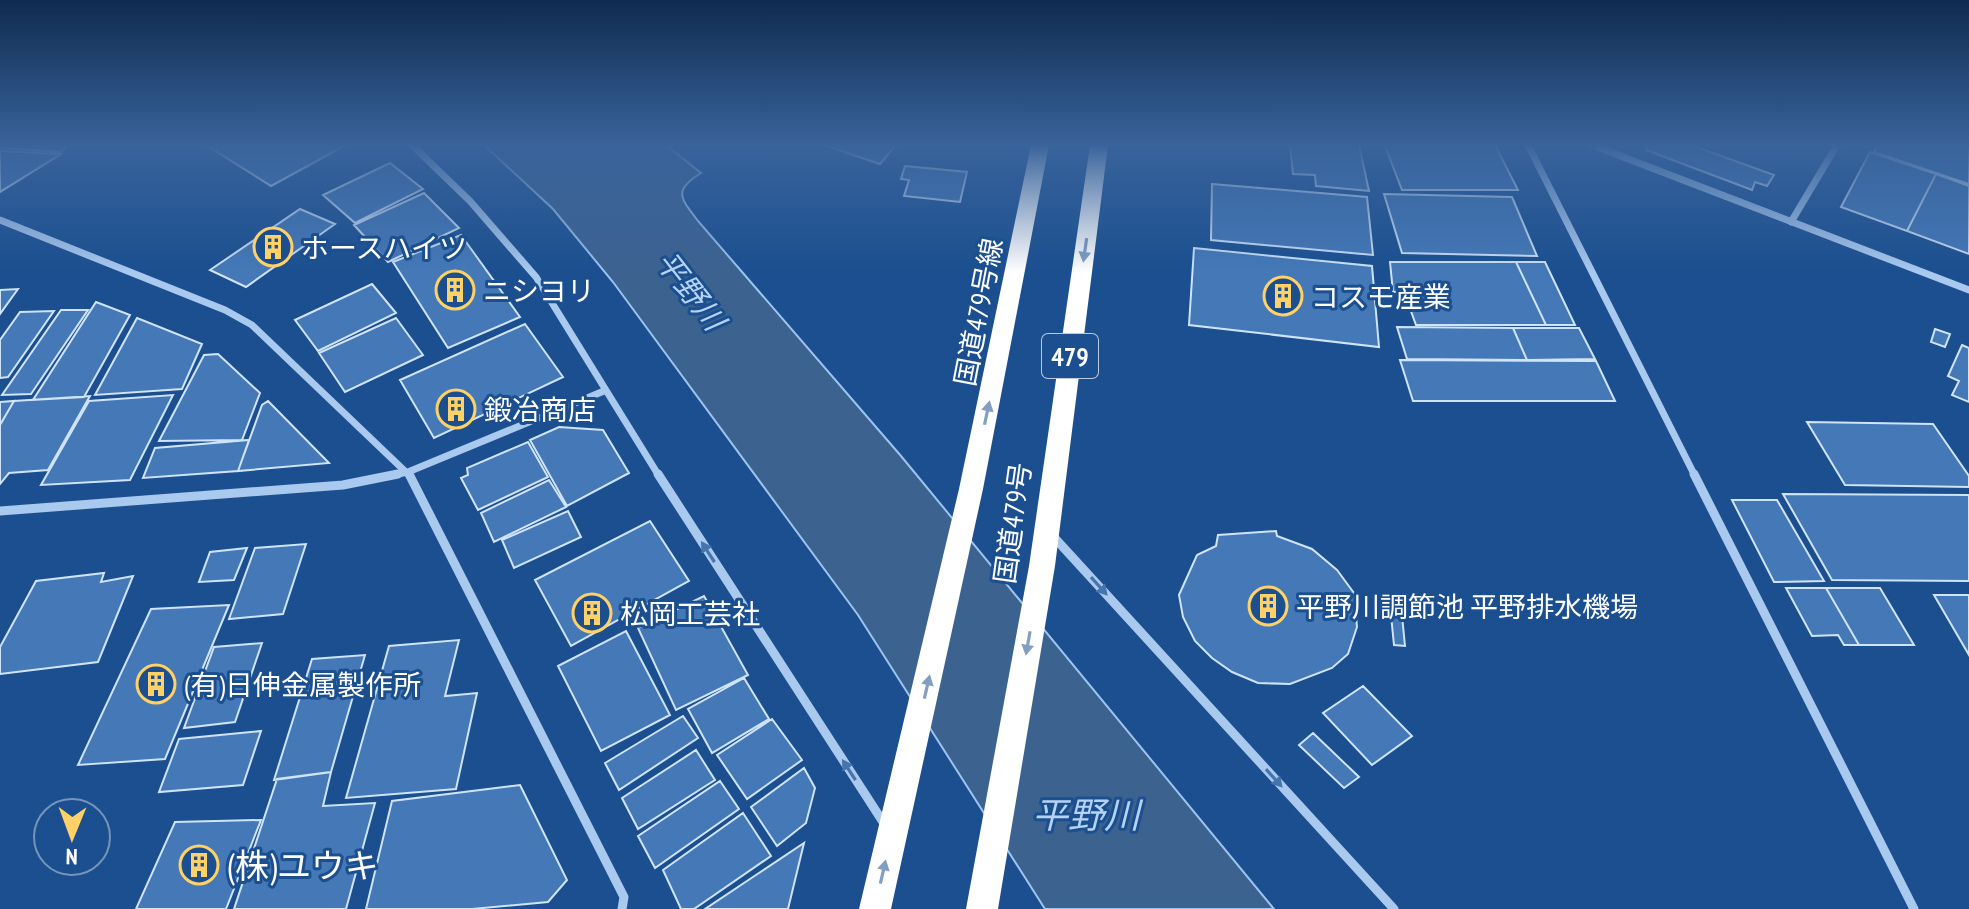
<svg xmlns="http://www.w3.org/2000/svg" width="1969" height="909" font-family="'PT Sans Narrow','Noto Sans JP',sans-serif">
	<rect width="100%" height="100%" fill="#1b4f8f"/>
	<path fill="#3c6290" stroke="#9cc4f0" stroke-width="2" d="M 484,145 L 666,145 L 701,173 C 672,191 681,198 698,221 L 901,456 L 1274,909 L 1045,909 L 858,615 L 613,282 L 553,209 Z"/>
	<path fill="#4478b7" stroke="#cfe3fa" stroke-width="2" d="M 2,145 L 68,145 L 61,152 L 0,148 Z
		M 206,145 L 346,145 L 271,186 Z
		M 824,145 L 896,145 L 880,164 Z
		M 1290,145 L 1359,145 L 1369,191 L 1316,186 L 1315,175 L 1293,174 Z
		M 1495,145 L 1518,190 L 1402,190 L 1385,146 Z
		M 1650,145 L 1691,145 L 1774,175 L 1767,186 L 1755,182 L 1752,190 L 1646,150 Z
		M 1877,145 L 1969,145 L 1969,184 L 1874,152 Z
		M 0,151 L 61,154 L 0,192 Z
		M 1870,152 L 1936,174 L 1907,231 L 1841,207 Z
		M 390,163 L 423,189 L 355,223 L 323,195 Z
		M 905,166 L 967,172 L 960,202 L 904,196 L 909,180 L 901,179 Z
		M 1936,174 L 1969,186 L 1969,254 L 1907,231 Z
		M 1212,184 L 1367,197 L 1373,255 L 1211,240 Z
		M 424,193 L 459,228 L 388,262 L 354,225 Z
		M 1384,194 L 1512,197 L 1537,256 L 1402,253 Z
		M 300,209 L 335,224 L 246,287 L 210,270 Z
		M 461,235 L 520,317 L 448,348 L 393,262 Z
		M 1194,248 L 1372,266 L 1379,347 L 1189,325 Z
		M 1390,262 L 1516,262 L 1546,325 L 1416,325 L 1404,292 L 1393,292 Z
		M 1516,262 L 1545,262 L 1575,325 L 1546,325 Z
		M 372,284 L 396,313 L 318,351 L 295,320 Z
		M 18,289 L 0,314 L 0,290 Z
		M 96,302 L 130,315 L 84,397 L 33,400 Z
		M 61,310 L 88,310 L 31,394 L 2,395 Z
		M 54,311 L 8,377 L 0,378 L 0,340 L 20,312 Z
		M 137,318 L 202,344 L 182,389 L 95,395 Z
		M 396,318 L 423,355 L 345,392 L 319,353 Z
		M 525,324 L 563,377 L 434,438 L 400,380 Z
		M 1397,327 L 1513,328 L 1527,360 L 1407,359 Z
		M 1513,328 L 1579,328 L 1595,359 L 1527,360 Z
		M 1935,329 L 1950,334 L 1945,347 L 1931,342 Z
		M 1962,345 L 1969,348 L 1969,402 L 1952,395 L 1959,381 L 1948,376 Z
		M 218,354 L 260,393 L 242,440 L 159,441 L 204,355 Z
		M 1400,360 L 1596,361 L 1615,401 L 1413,401 Z
		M 173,395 L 130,480 L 41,485 L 89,401 Z
		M 90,396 L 48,470 L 9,473 L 0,484 L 0,425 L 14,401 Z
		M 14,401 L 0,425 L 0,402 Z
		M 268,401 L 329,463 L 238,471 L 262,405 Z
		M 1807,422 L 1933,424 L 1969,476 L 1969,487 L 1845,485 Z
		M 559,427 L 603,430 L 629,473 L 567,506 L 530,440 Z
		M 249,440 L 238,471 L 143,478 L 155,448 Z
		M 528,442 L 548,477 L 478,510 L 461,478 L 468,475 L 467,468 Z
		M 549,480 L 566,507 L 494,542 L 481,513 Z
		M 1783,494 L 1969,495 L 1969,581 L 1832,580 Z
		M 1732,500 L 1777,500 L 1824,581 L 1774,582 Z
		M 568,511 L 581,537 L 514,568 L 502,540 Z
		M 650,521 L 689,581 L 571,646 L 535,580 Z
		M 1276,531 L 1277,536 L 1312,549 L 1337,570 L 1354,593 L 1357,627 L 1348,654 L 1332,668 L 1290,684 L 1258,683 L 1232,672 L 1212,658 L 1195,641 L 1183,617 L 1179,595 L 1197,555 L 1216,546 L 1218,535 Z
		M 306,544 L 283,614 L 229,619 L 255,548 Z
		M 247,548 L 234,580 L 199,582 L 210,552 Z
		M 104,573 L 101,582 L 133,576 L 98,662 L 0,674 L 0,647 L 36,581 Z
		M 1786,588 L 1826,588 L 1859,645 L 1844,645 L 1838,635 L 1812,636 Z
		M 1826,588 L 1880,588 L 1914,645 L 1859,645 Z
		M 1934,595 L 1969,595 L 1969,655 Z
		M 704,596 L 748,675 L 676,710 L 638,628 Z
		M 229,605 L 165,759 L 78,765 L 151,609 Z
		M 1391,615 L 1402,616 L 1405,646 L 1394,645 Z
		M 626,631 L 670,715 L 601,751 L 558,666 Z
		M 459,640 L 445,696 L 477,693 L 456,789 L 346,798 L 389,646 Z
		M 262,643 L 235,722 L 184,728 L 214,647 Z
		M 365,655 L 331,772 L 274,780 L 312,659 Z
		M 744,678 L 769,719 L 712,753 L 688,709 Z
		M 1363,686 L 1412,736 L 1372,765 L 1323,713 Z
		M 683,716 L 698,738 L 619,790 L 605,763 Z
		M 772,719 L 802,760 L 747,799 L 717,755 Z
		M 261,731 L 243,785 L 159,792 L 179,739 Z
		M 1313,733 L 1359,777 L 1344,788 L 1299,745 Z
		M 696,750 L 715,780 L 638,829 L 622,798 Z
		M 804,768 L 815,788 L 806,823 L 777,846 L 751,807 Z
		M 331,772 L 323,806 L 375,803 L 346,909 L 234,909 L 277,779 Z
		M 720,781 L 739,809 L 655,868 L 638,836 Z
		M 520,785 L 567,880 L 548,902 L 472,909 L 366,909 L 392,801 Z
		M 743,813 L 771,856 L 694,909 L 681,909 L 663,870 Z
		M 261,820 L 226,909 L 136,909 L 175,822 Z
		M 804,843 L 788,909 L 705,909 Z"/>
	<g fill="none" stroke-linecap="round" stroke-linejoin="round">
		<path stroke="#a9c9ee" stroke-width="7" d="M 412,145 L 470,201 L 536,277 L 659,476
			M 1528,145 L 1695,476
			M 1592,145 L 1969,290
			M 0,220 L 225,310 L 252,325 L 410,476
			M 1791,222 L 1837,145
			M 388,476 L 408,472 L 604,391"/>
		<path stroke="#a9c9ee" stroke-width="9" d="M 409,474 L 624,897 L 622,909
			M 658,474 L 885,825
			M 1694,474 L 1914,909
			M 0,511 L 343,485 L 398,474
			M 1052,535 L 1394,909"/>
		<path fill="#fff" fill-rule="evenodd" d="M 1031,145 L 1049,145 L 983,489 L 891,909 L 859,909 L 959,489 Z
			M 1090,145 L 1108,145 L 1055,566 L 998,909 L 966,909 L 1029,566 Z"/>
	</g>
	<defs><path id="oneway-solid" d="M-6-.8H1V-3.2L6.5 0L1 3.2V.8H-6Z" transform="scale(2)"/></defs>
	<g fill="#829ec1">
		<use href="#oneway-solid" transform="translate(1085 250) rotate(98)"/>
		<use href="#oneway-solid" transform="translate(987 413) rotate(-78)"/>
		<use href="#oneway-solid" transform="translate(1028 643) rotate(100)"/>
		<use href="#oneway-solid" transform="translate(927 687) rotate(-77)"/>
		<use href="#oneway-solid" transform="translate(883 872) rotate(-77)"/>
	</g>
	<g fill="#4674ac">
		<use href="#oneway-solid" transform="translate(708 552) rotate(-123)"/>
		<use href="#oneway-solid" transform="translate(1099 586) rotate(48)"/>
		<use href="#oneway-solid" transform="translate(849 770) rotate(-123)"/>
		<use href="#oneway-solid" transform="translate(1274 778) rotate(48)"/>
	</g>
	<linearGradient id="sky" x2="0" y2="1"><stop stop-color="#0f2b4f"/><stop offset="0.53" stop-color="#39639b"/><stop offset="1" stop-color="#39639b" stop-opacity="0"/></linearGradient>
	<rect width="1969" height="273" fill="url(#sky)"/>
	<defs>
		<g id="building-ring" transform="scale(2)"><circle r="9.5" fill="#1b4f8f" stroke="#ffd166" stroke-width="1.5"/><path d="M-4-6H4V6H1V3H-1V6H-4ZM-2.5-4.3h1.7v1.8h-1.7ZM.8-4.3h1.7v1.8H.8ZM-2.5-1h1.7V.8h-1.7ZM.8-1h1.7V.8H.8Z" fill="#ffd166"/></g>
	</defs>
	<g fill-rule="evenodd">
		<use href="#building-ring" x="273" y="247"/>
		<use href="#building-ring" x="455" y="290"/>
		<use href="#building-ring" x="1283" y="296"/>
		<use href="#building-ring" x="456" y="409"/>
		<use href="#building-ring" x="1268" y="606"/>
		<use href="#building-ring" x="592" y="613"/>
		<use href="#building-ring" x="156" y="684"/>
		<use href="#building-ring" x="199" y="865"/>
	</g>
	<g text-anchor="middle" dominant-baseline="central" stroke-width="6" stroke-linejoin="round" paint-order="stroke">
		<rect fill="#1b4f8f" stroke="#bbcadd" stroke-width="2" x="1042" y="334" width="56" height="44" rx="6"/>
		<g font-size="26" font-weight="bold" fill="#fff">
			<text x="1070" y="356">479</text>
		</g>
		<g font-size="28" fill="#fff" stroke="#1b4f8f" text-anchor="start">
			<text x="301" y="247">ホースハイツ</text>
			<text x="483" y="290">ニシヨリ</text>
			<text x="1311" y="296">コスモ産業</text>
			<text x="484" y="409">鍛冶商店</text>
			<text x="1296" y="606">平野川調節池 平野排水機場</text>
			<text x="620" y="613">松岡工芸社</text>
			<text x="184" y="684">(有)日伸金属製作所</text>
		</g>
		<g font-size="28" fill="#fff" stroke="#1b4f8f">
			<text transform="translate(978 312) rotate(-79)">国道479号線</text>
			<text transform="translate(1012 523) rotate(-82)">国道479号</text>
		</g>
		<g font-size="30" font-style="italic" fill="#b5d3f5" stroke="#1b4f8f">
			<text transform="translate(691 290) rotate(52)">平野川</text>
		</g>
		<g font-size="34" fill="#fff" stroke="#1b4f8f" text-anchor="start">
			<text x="227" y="865">(株)ユウキ</text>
		</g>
		<g font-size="36" font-style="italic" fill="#b5d3f5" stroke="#1b4f8f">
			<text x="1086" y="814">平野川</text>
		</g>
	</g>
	<g transform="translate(72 837) rotate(181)"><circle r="38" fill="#1b4f8f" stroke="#7695bc" stroke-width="2"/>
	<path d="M0-6L14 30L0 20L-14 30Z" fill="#ffd166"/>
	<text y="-12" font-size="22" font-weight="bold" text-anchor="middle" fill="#ffffff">N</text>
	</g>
</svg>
